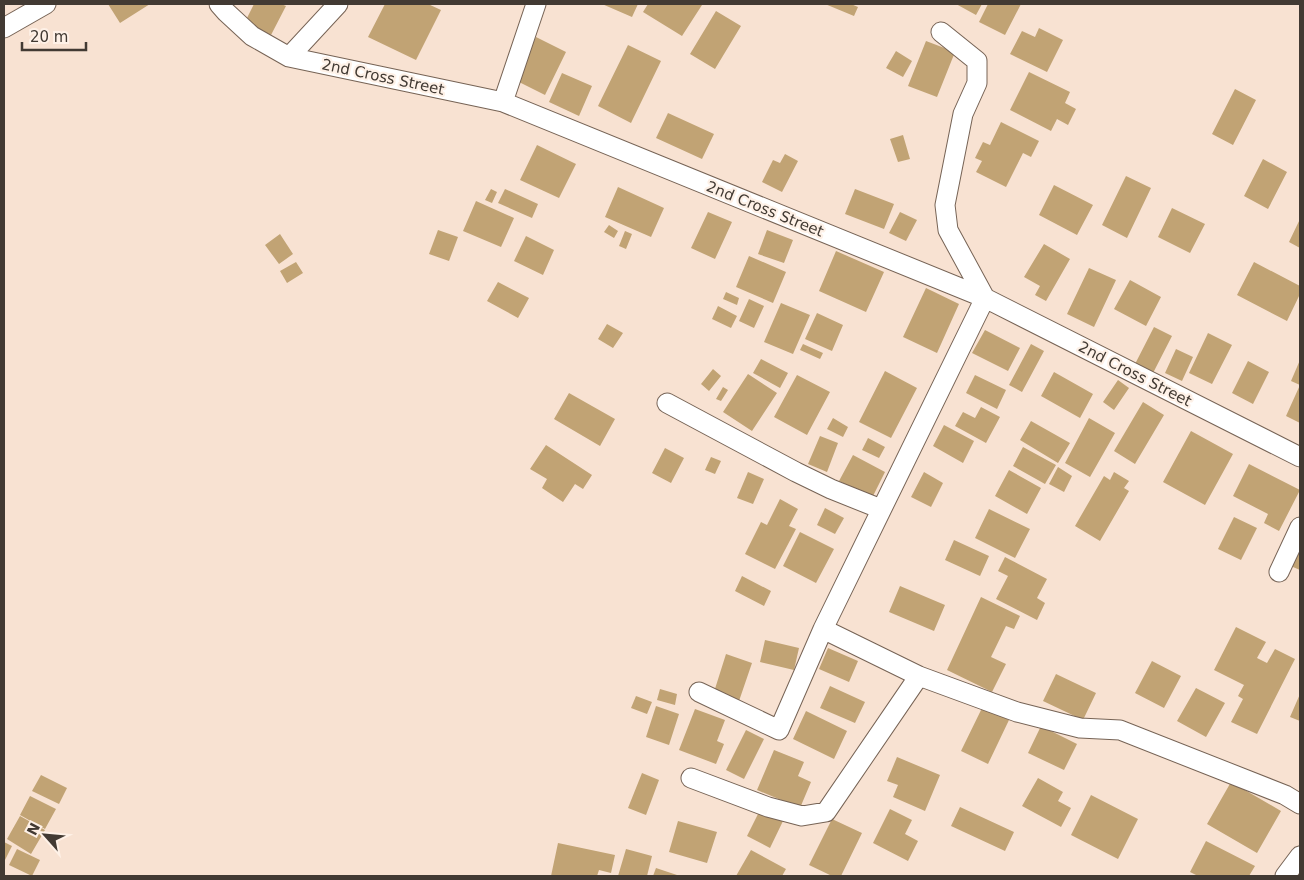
<svg xmlns="http://www.w3.org/2000/svg" width="1304" height="880" font-family="'DejaVu Sans',sans-serif">
	<rect width="100%" height="100%" fill="#f8e2d2"/>
	<path fill="#c1a374" d="M 108,4 L 150,4 L 120,23 Z
		M 254,4 L 281,4 L 286,6 L 271,35 L 245,22 Z
		M 385,4 L 428,4 L 441,10 L 416,60 L 368,37 Z
		M 602,4 L 638,4 L 632,17 Z
		M 648,4 L 699,4 L 702,5 L 682,36 L 643,12 Z
		M 825,4 L 851,4 L 858,7 L 854,16 Z
		M 956,4 L 982,4 L 976,15 Z
		M 988,4 L 1021,4 L 1005,35 L 979,22 Z
		M 716,11 L 741,26 L 715,69 L 690,54 Z
		M 1039,28 L 1063,40 L 1047,72 L 1010,54 L 1022,31 L 1035,37 Z
		M 536,37 L 566,52 L 545,95 L 515,80 Z
		M 926,41 L 955,52 L 937,97 L 908,86 Z
		M 628,45 L 661,61 L 631,123 L 598,106 Z
		M 896,51 L 912,61 L 903,77 L 886,68 Z
		M 1029,72 L 1070,92 L 1065,103 L 1076,109 L 1068,125 L 1057,119 L 1051,131 L 1010,110 Z
		M 562,73 L 592,86 L 579,116 L 549,102 Z
		M 1235,89 L 1256,100 L 1233,145 L 1212,134 Z
		M 668,113 L 714,134 L 702,159 L 656,138 Z
		M 1001,122 L 1039,141 L 1031,157 L 1023,153 L 1006,187 L 976,172 L 982,161 L 975,158 L 983,142 L 990,145 Z
		M 903,135 L 910,159 L 898,162 L 890,139 Z
		M 537,145 L 576,164 L 559,198 L 520,180 Z
		M 785,154 L 798,161 L 782,192 L 762,182 L 773,160 L 780,163 Z
		M 1263,159 L 1287,172 L 1268,209 L 1244,196 Z
		M 1126,176 L 1151,188 L 1127,238 L 1102,225 Z
		M 1054,185 L 1093,205 L 1077,235 L 1039,215 Z
		M 618,187 L 664,208 L 651,237 L 605,217 Z
		M 491,189 L 497,192 L 492,203 L 485,200 Z
		M 505,189 L 538,204 L 532,218 L 498,203 Z
		M 855,189 L 894,204 L 884,229 L 845,214 Z
		M 476,201 L 514,218 L 501,247 L 463,231 Z
		M 1172,208 L 1205,224 L 1190,253 L 1158,237 Z
		M 708,212 L 732,222 L 715,259 L 691,248 Z
		M 900,212 L 917,220 L 906,241 L 889,233 Z
		M 1300,219 L 1300,248 L 1289,242 Z
		M 609,225 L 618,231 L 614,238 L 604,232 Z
		M 438,230 L 458,237 L 449,261 L 429,254 Z
		M 767,230 L 793,240 L 784,263 L 758,254 Z
		M 625,231 L 632,234 L 626,249 L 619,246 Z
		M 280,234 L 293,254 L 279,264 L 265,245 Z
		M 526,236 L 554,250 L 543,275 L 514,261 Z
		M 1044,244 L 1070,259 L 1046,301 L 1035,295 L 1040,286 L 1024,277 Z
		M 836,251 L 884,272 L 866,312 L 819,291 Z
		M 749,256 L 786,272 L 773,303 L 736,287 Z
		M 296,262 L 303,273 L 287,283 L 280,271 Z
		M 1254,262 L 1300,286 L 1300,294 L 1287,321 L 1237,295 Z
		M 1089,268 L 1116,280 L 1094,327 L 1067,314 Z
		M 1130,280 L 1161,297 L 1146,326 L 1114,309 Z
		M 498,282 L 529,298 L 518,318 L 487,301 Z
		M 926,288 L 959,304 L 937,353 L 903,337 Z
		M 726,292 L 739,298 L 737,305 L 723,299 Z
		M 749,299 L 764,306 L 754,328 L 739,321 Z
		M 781,303 L 810,315 L 793,354 L 764,342 Z
		M 718,306 L 737,316 L 731,328 L 712,319 Z
		M 817,313 L 843,325 L 832,351 L 805,339 Z
		M 607,324 L 623,333 L 613,348 L 598,339 Z
		M 1154,327 L 1172,336 L 1152,375 L 1134,366 Z
		M 985,330 L 1020,348 L 1008,371 L 972,353 Z
		M 1208,333 L 1232,345 L 1212,384 L 1189,373 Z
		M 803,344 L 823,353 L 820,359 L 800,350 Z
		M 1031,344 L 1044,351 L 1022,392 L 1009,385 Z
		M 1176,349 L 1193,357 L 1182,381 L 1165,373 Z
		M 761,359 L 788,373 L 780,388 L 753,373 Z
		M 1300,360 L 1300,423 L 1286,416 L 1300,385 L 1291,381 Z
		M 1248,361 L 1269,372 L 1253,404 L 1232,393 Z
		M 713,369 L 721,376 L 709,391 L 701,384 Z
		M 885,371 L 917,388 L 891,438 L 859,422 Z
		M 1054,372 L 1093,394 L 1080,418 L 1041,396 Z
		M 748,374 L 777,393 L 752,431 L 723,412 Z
		M 797,375 L 830,392 L 807,435 L 774,417 Z
		M 975,375 L 1006,390 L 997,409 L 966,393 Z
		M 1118,380 L 1129,388 L 1114,410 L 1103,402 Z
		M 723,387 L 728,390 L 721,401 L 716,399 Z
		M 569,393 L 615,419 L 600,446 L 554,419 Z
		M 1143,402 L 1164,415 L 1135,464 L 1114,451 Z
		M 981,407 L 1000,417 L 986,443 L 955,426 L 963,412 L 975,418 Z
		M 833,418 L 848,427 L 843,437 L 827,429 Z
		M 1089,418 L 1115,433 L 1090,477 L 1065,463 Z
		M 1031,421 L 1070,443 L 1058,463 L 1020,440 Z
		M 944,425 L 974,441 L 963,463 L 933,446 Z
		M 1191,431 L 1233,454 L 1205,505 L 1163,482 Z
		M 820,436 L 838,443 L 827,472 L 808,464 Z
		M 868,438 L 885,447 L 879,458 L 862,450 Z
		M 546,445 L 592,475 L 583,489 L 575,484 L 563,502 L 542,488 L 547,479 L 530,469 Z
		M 1023,447 L 1056,465 L 1045,484 L 1013,466 Z
		M 665,448 L 684,458 L 671,483 L 652,473 Z
		M 853,455 L 885,472 L 872,498 L 839,481 Z
		M 711,457 L 721,461 L 715,474 L 705,470 Z
		M 1249,464 L 1300,490 L 1279,531 L 1264,523 L 1268,514 L 1233,496 Z
		M 1058,467 L 1072,476 L 1064,492 L 1049,484 Z
		M 1009,470 L 1041,488 L 1027,514 L 995,496 Z
		M 748,472 L 764,479 L 753,504 L 737,498 Z
		M 924,472 L 943,483 L 931,507 L 911,497 Z
		M 1114,472 L 1129,481 L 1124,488 L 1129,491 L 1100,541 L 1075,526 L 1104,476 L 1110,480 Z
		M 780,499 L 798,509 L 789,526 L 796,529 L 775,569 L 745,554 L 761,522 L 767,525 Z
		M 825,508 L 844,518 L 835,534 L 817,525 Z
		M 989,509 L 1030,529 L 1015,558 L 975,538 Z
		M 1234,517 L 1257,528 L 1241,560 L 1218,549 Z
		M 800,532 L 834,549 L 816,583 L 783,566 Z
		M 1300,532 L 1300,570 L 1286,564 Z
		M 954,540 L 989,556 L 980,576 L 945,560 Z
		M 1005,557 L 1047,579 L 1037,598 L 1045,603 L 1037,620 L 996,599 L 1008,576 L 998,571 Z
		M 742,576 L 771,591 L 764,606 L 735,591 Z
		M 900,586 L 945,605 L 934,631 L 889,612 Z
		M 981,597 L 1020,616 L 1014,629 L 1006,626 L 991,657 L 1006,664 L 992,692 L 947,670 Z
		M 1236,627 L 1266,642 L 1257,658 L 1267,663 L 1275,649 L 1295,659 L 1257,734 L 1231,722 L 1243,699 L 1238,696 L 1244,685 L 1214,670 Z
		M 765,640 L 799,648 L 794,670 L 760,662 Z
		M 828,648 L 858,661 L 849,682 L 819,669 Z
		M 726,654 L 752,663 L 739,701 L 714,692 Z
		M 1152,661 L 1181,676 L 1164,708 L 1135,693 Z
		M 1056,674 L 1096,693 L 1083,720 L 1043,701 Z
		M 830,686 L 865,702 L 855,723 L 820,708 Z
		M 1196,688 L 1225,703 L 1206,737 L 1177,721 Z
		M 660,689 L 677,694 L 675,705 L 657,700 Z
		M 1300,694 L 1300,721 L 1290,717 Z
		M 636,696 L 652,702 L 647,714 L 631,708 Z
		M 656,706 L 679,714 L 669,745 L 646,737 Z
		M 983,706 L 1009,720 L 988,764 L 961,751 Z
		M 695,709 L 725,720 L 717,741 L 724,744 L 716,764 L 679,750 Z
		M 806,711 L 847,731 L 834,759 L 793,739 Z
		M 1041,726 L 1077,744 L 1064,770 L 1028,753 Z
		M 746,730 L 764,739 L 744,779 L 726,770 Z
		M 774,750 L 804,762 L 798,776 L 811,782 L 800,808 L 757,790 Z
		M 897,757 L 940,775 L 925,811 L 893,797 L 898,785 L 887,781 Z
		M 642,773 L 659,780 L 646,815 L 628,808 Z
		M 41,775 L 67,788 L 59,804 L 32,791 Z
		M 1038,778 L 1063,792 L 1058,801 L 1071,808 L 1061,827 L 1022,806 Z
		M 1231,782 L 1281,811 L 1257,853 L 1207,824 Z
		M 1091,795 L 1138,819 L 1118,859 L 1071,835 Z
		M 30,796 L 56,809 L 45,829 L 20,815 Z
		M 960,807 L 1014,832 L 1005,851 L 951,826 Z
		M 890,809 L 912,820 L 905,834 L 918,841 L 908,861 L 873,843 Z
		M 760,810 L 783,821 L 770,848 L 747,836 Z
		M 20,816 L 45,830 L 31,854 L 7,839 Z
		M 832,819 L 862,833 L 841,876 L 832,876 L 809,865 Z
		M 678,821 L 717,832 L 707,863 L 669,852 Z
		M 1206,841 L 1255,866 L 1249,876 L 1198,876 L 1190,872 Z
		M 4,842 L 12,846 L 4,862 Z
		M 558,843 L 615,855 L 611,873 L 599,870 L 597,876 L 551,876 Z
		M 17,849 L 40,860 L 32,876 L 9,865 Z
		M 626,849 L 652,856 L 647,876 L 618,876 Z
		M 751,850 L 786,869 L 782,876 L 736,876 Z
		M 656,868 L 680,876 L 653,876 Z"/>
	<g fill="none" stroke-linecap="round" stroke-linejoin="round">
		<g stroke="#766355" stroke-width="21">
			<path id="street" d="M 219,4 L 226,12 L 252,36 L 289,57 L 503,102 L 985,298 L 1300,457
				M 4,28 L 46,4
				M 289,57 L 338,4
				M 503,102 L 536,4
				M 667,403 L 796,472 L 831,489 L 881,509
				M 1279,572 L 1300,527
				M 823,629 L 919,676 L 1017,712 L 1080,728 L 1120,730 L 1285,795 L 1300,804
				M 699,692 L 779,730 L 823,629 L 985,298 L 948,230 L 945,205 L 963,114 L 977,83 L 977,61 L 941,32
				M 691,778 L 768,807 L 802,816 L 826,812 L 919,676
				M 1285,876 L 1300,856"/>
		</g>
		<use href="#street" stroke="#fff" stroke-width="19"/>
	</g>
	<g text-anchor="middle" dominant-baseline="central" stroke-width="4.5" stroke-linejoin="round" paint-order="stroke">
		<g font-size="15" fill="#423a33" stroke="#fef1e7">
			<text transform="translate(383 77) rotate(12)">2nd Cross Street</text>
			<text transform="translate(765 209) rotate(22)">2nd Cross Street</text>
			<text transform="translate(1135 374) rotate(27)">2nd Cross Street</text>
		</g>
	</g>
	<rect width="1304" height="880" fill="none" stroke="#423a33" stroke-width="10"/>
	<g transform="translate(45 835) rotate(297)" stroke="#fef1e7" stroke-width="4" paint-order="stroke">
	<path d="M0-4L9 19L0 12L-9 19Z" fill="#423a33"/>
	<text y="-8" font-size="14" font-weight="bold" text-anchor="middle" fill="#423a33">N</text>
	</g>
	<path d="M22 42v8h64v-8" fill="none" stroke="#423a33" stroke-width="2.5"/>
	<text x="30" y="42" font-size="15" fill="#423a33" stroke="#fef1e7" stroke-width="4" paint-order="stroke">20 m</text>
</svg>
